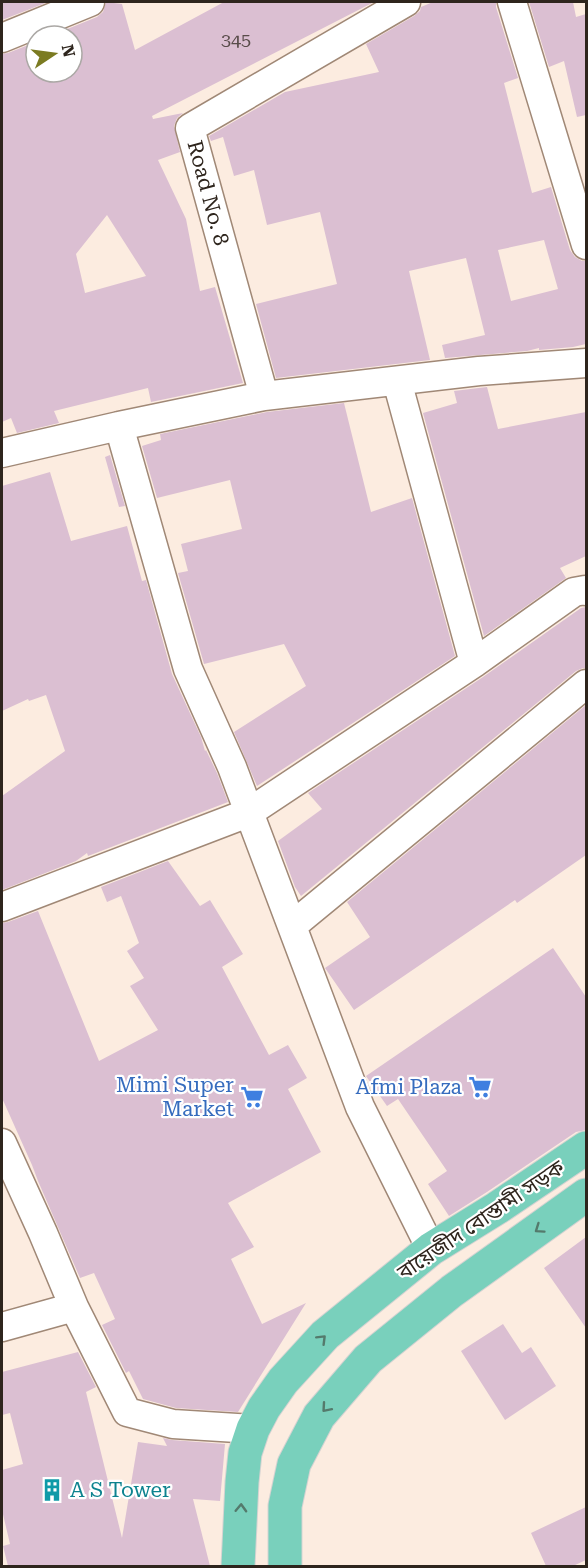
<svg xmlns="http://www.w3.org/2000/svg" width="588" height="1568" font-family="'Roboto Serif','Noto Sans Bengali',serif">
	<rect width="100%" height="100%" fill="#fcece0"/>
	<path fill="#dbbfd2" fill-rule="evenodd" d="M 2,2 L 48,2 L 2,20 Z
		M 106,2 L 122,4 L 135,50 L 224,2 L 374,2 L 152,116 L 153,119 L 183,113 L 177,118 L 174,126 L 180,152 L 158,160 L 186,219 L 200,291 L 215,287 L 243,383 L 151,402 L 148,388 L 54,411 L 59,423 L 17,433 L 11,418 L 2,422 L 2,54 L 8,53 L 36,42 L 36,72 L 72,72 L 72,36 L 50,36 L 97,17 L 103,12 ZM 107,215 L 146,276 L 85,293 L 76,254 Z
		M 433,2 L 496,2 L 496,7 L 518,78 L 504,83 L 532,193 L 551,187 L 570,250 L 575,257 L 582,261 L 586,261 L 586,344 L 573,347 L 539,350 L 539,348 L 527,351 L 445,358 L 442,345 L 485,335 L 466,258 L 409,271 L 430,360 L 276,378 L 256,304 L 337,284 L 320,212 L 267,225 L 254,170 L 234,176 L 223,137 L 211,141 L 209,136 L 285,92 L 379,72 L 366,44 L 414,16 L 420,11 L 421,7 ZM 544,240 L 558,289 L 511,301 L 498,250 Z
		M 529,2 L 573,2 L 576,17 L 586,14 L 586,115 L 577,117 L 564,61 L 549,67 Z
		M 487,387 L 498,429 L 586,412 L 586,556 L 560,568 L 566,578 L 484,636 L 423,413 L 457,403 L 454,391 Z
		M 344,403 L 371,512 L 412,498 L 455,656 L 257,786 L 234,732 L 306,686 L 284,644 L 204,664 L 178,573 L 188,571 L 181,544 L 242,529 L 230,480 L 157,498 L 142,446 L 161,440 L 160,434 L 267,412 Z
		M 110,455 L 125,506 L 119,507 L 105,457 Z
		M 50,472 L 71,541 L 127,526 L 142,581 L 146,580 L 172,674 L 201,737 L 205,751 L 206,750 L 217,773 L 228,802 L 88,856 L 87,853 L 76,861 L 2,890 L 2,796 L 65,751 L 46,695 L 29,701 L 28,699 L 2,711 L 2,486 Z
		M 586,607 L 586,668 L 583,668 L 576,671 L 301,896 L 295,887 L 278,841 L 322,809 L 308,793 L 483,677 L 581,608 Z
		M 586,705 L 586,855 L 517,903 L 515,900 L 354,1010 L 325,968 L 370,937 L 347,902 Z
		M 168,861 L 200,906 L 210,900 L 243,954 L 222,967 L 269,1055 L 288,1045 L 307,1078 L 288,1089 L 321,1152 L 228,1203 L 254,1247 L 231,1259 L 262,1324 L 306,1303 L 238,1412 L 176,1408 L 143,1399 L 129,1371 L 126,1373 L 102,1325 L 115,1319 L 94,1273 L 80,1278 L 38,1181 L 32,1165 L 2,1098 L 2,923 L 8,922 L 38,911 L 99,1061 L 158,1030 L 130,986 L 144,978 L 127,951 L 139,943 L 121,896 L 107,902 L 101,887 Z
		M 553,948 L 586,997 L 586,1130 L 576,1132 L 487,1192 L 449,1216 L 428,1184 L 447,1171 L 398,1099 L 387,1106 L 366,1076 Z
		M 586,1237 L 586,1328 L 544,1268 Z
		M 503,1324 L 522,1353 L 531,1347 L 556,1386 L 505,1420 L 461,1351 Z
		M 78,1352 L 96,1387 L 86,1392 L 122,1538 L 138,1442 L 167,1446 L 163,1438 L 172,1440 L 225,1444 L 220,1501 L 193,1499 L 210,1566 L 8,1566 L 3,1546 L 10,1544 L 2,1510 L 2,1470 L 23,1464 L 10,1413 L 2,1415 L 2,1372 Z
		M 586,1507 L 586,1560 L 573,1566 L 546,1566 L 531,1533 Z"/>
	<g fill="none" stroke-linecap="round" stroke-linejoin="round">
		<g stroke="#a08876" stroke-width="31">
			<path id="street" d="M 512,2 L 586,245
				M 2,38 L 90,2
				M 397,381 L 474,663
				M 264,396 L 190,128 L 406,2
				M 119,426 L 188,669 L 232,767 L 360,1107 L 431,1249
				M 2,453 L 119,426 L 264,396 L 479,371 L 586,363
				M 2,907 L 248,813 L 474,663 L 574,592 L 585,590 L 586,591
				M 292,926 L 586,684
				M 2,1143 L 43,1233 L 74,1307 L 127,1412 L 173,1424 L 253,1429
				M 2,1327 L 74,1307"/>
		</g>
		<g stroke="#d5d3d2" stroke-width="35">
			<path id="primary" d="M 238,1566 L 242,1482 L 245,1453 L 253,1429 L 264,1408 L 283,1381 L 325,1335 L 431,1249 L 497,1208 L 586,1148
				M 285,1566 L 285,1506 L 294,1464 L 319,1416 L 368,1359 L 452,1291 L 586,1195"/>
		</g>
		<use href="#street" stroke="#fff" stroke-width="28"/>
		<use href="#primary" stroke="#79d0bc" stroke-width="33"/>
	</g>
	<defs><path id="oneway-chevron" d="M-2-3.5L2.5 0L-2 3.5" fill="none" stroke-width="1.6" stroke-linecap="round" stroke-linejoin="round" transform="scale(1.5)"/></defs>
	<g stroke="#547a6c">
		<use href="#oneway-chevron" transform="translate(539 1229) rotate(145)"/>
		<use href="#oneway-chevron" transform="translate(322 1339) rotate(-45)"/>
		<use href="#oneway-chevron" transform="translate(326 1408) rotate(131)"/>
		<use href="#oneway-chevron" transform="translate(241 1508) rotate(-88)"/>
	</g>
	<defs>
		<g id="supermarket-bare" transform="scale(1.8)"><path d="M-6-5.5h2.5l.6 2H6L4.5 2H-2.5L-4.4-4H-6ZM-1.5 3.2a1.3 1.3 0 1 0 .1 0ZM3 3.2a1.3 1.3 0 1 0 .1 0Z" fill="#3f7fe0" stroke="#fff" stroke-width="2.5" paint-order="stroke"/></g>
		<g id="building-bare" transform="scale(1.8)"><path d="M-4-6H4V6H1V3H-1V6H-4ZM-2.5-4.3h1.7v1.8h-1.7ZM.8-4.3h1.7v1.8H.8ZM-2.5-1h1.7V.8h-1.7ZM.8-1h1.7V.8H.8Z" fill="#0f9aa8" stroke="#fff" stroke-width="2.5" paint-order="stroke"/></g>
	</defs>
	<g fill-rule="evenodd">
		<use href="#supermarket-bare" x="480" y="1087"/>
		<use href="#supermarket-bare" x="252" y="1097"/>
		<use href="#building-bare" x="52" y="1490"/>
	</g>
	<g text-anchor="middle" dominant-baseline="central" stroke-width="4.5" stroke-linejoin="round" paint-order="stroke">
		<g font-size="18" fill="#594c4a">
			<text x="236" y="39">345</text>
		</g>
		<g font-size="21" fill="#2e251d" stroke="#fff">
			<text transform="translate(208 193) rotate(75)">Road No. 8</text>
			<text transform="translate(481 1220) rotate(-34)">বায়েজীদ বোস্তামী সড়ক</text>
		</g>
		<g font-size="21" fill="#366cbe" stroke="#fff" text-anchor="end">
			<text x="234" y="1085">Mimi Super<tspan x="234" dy="24">Market</tspan></text>
			<text x="462" y="1087">Afmi Plaza</text>
		</g>
		<g font-size="21" fill="#0d838f" stroke="#fff" text-anchor="start">
			<text x="70" y="1490">A S Tower</text>
		</g>
	</g>
	<rect width="588" height="1568" fill="none" stroke="#2e251d" stroke-width="6"/>
	<g transform="translate(54 54) rotate(77)"><circle r="28" fill="#ffffff" stroke="#aba8a5" stroke-width="1.5"/>
	<path d="M0-4.5L10 22L0 15L-10 22Z" fill="#7b7b22"/>
	<text y="-9" font-size="16" font-weight="bold" text-anchor="middle" fill="#2e251d">N</text>
	</g>
</svg>
